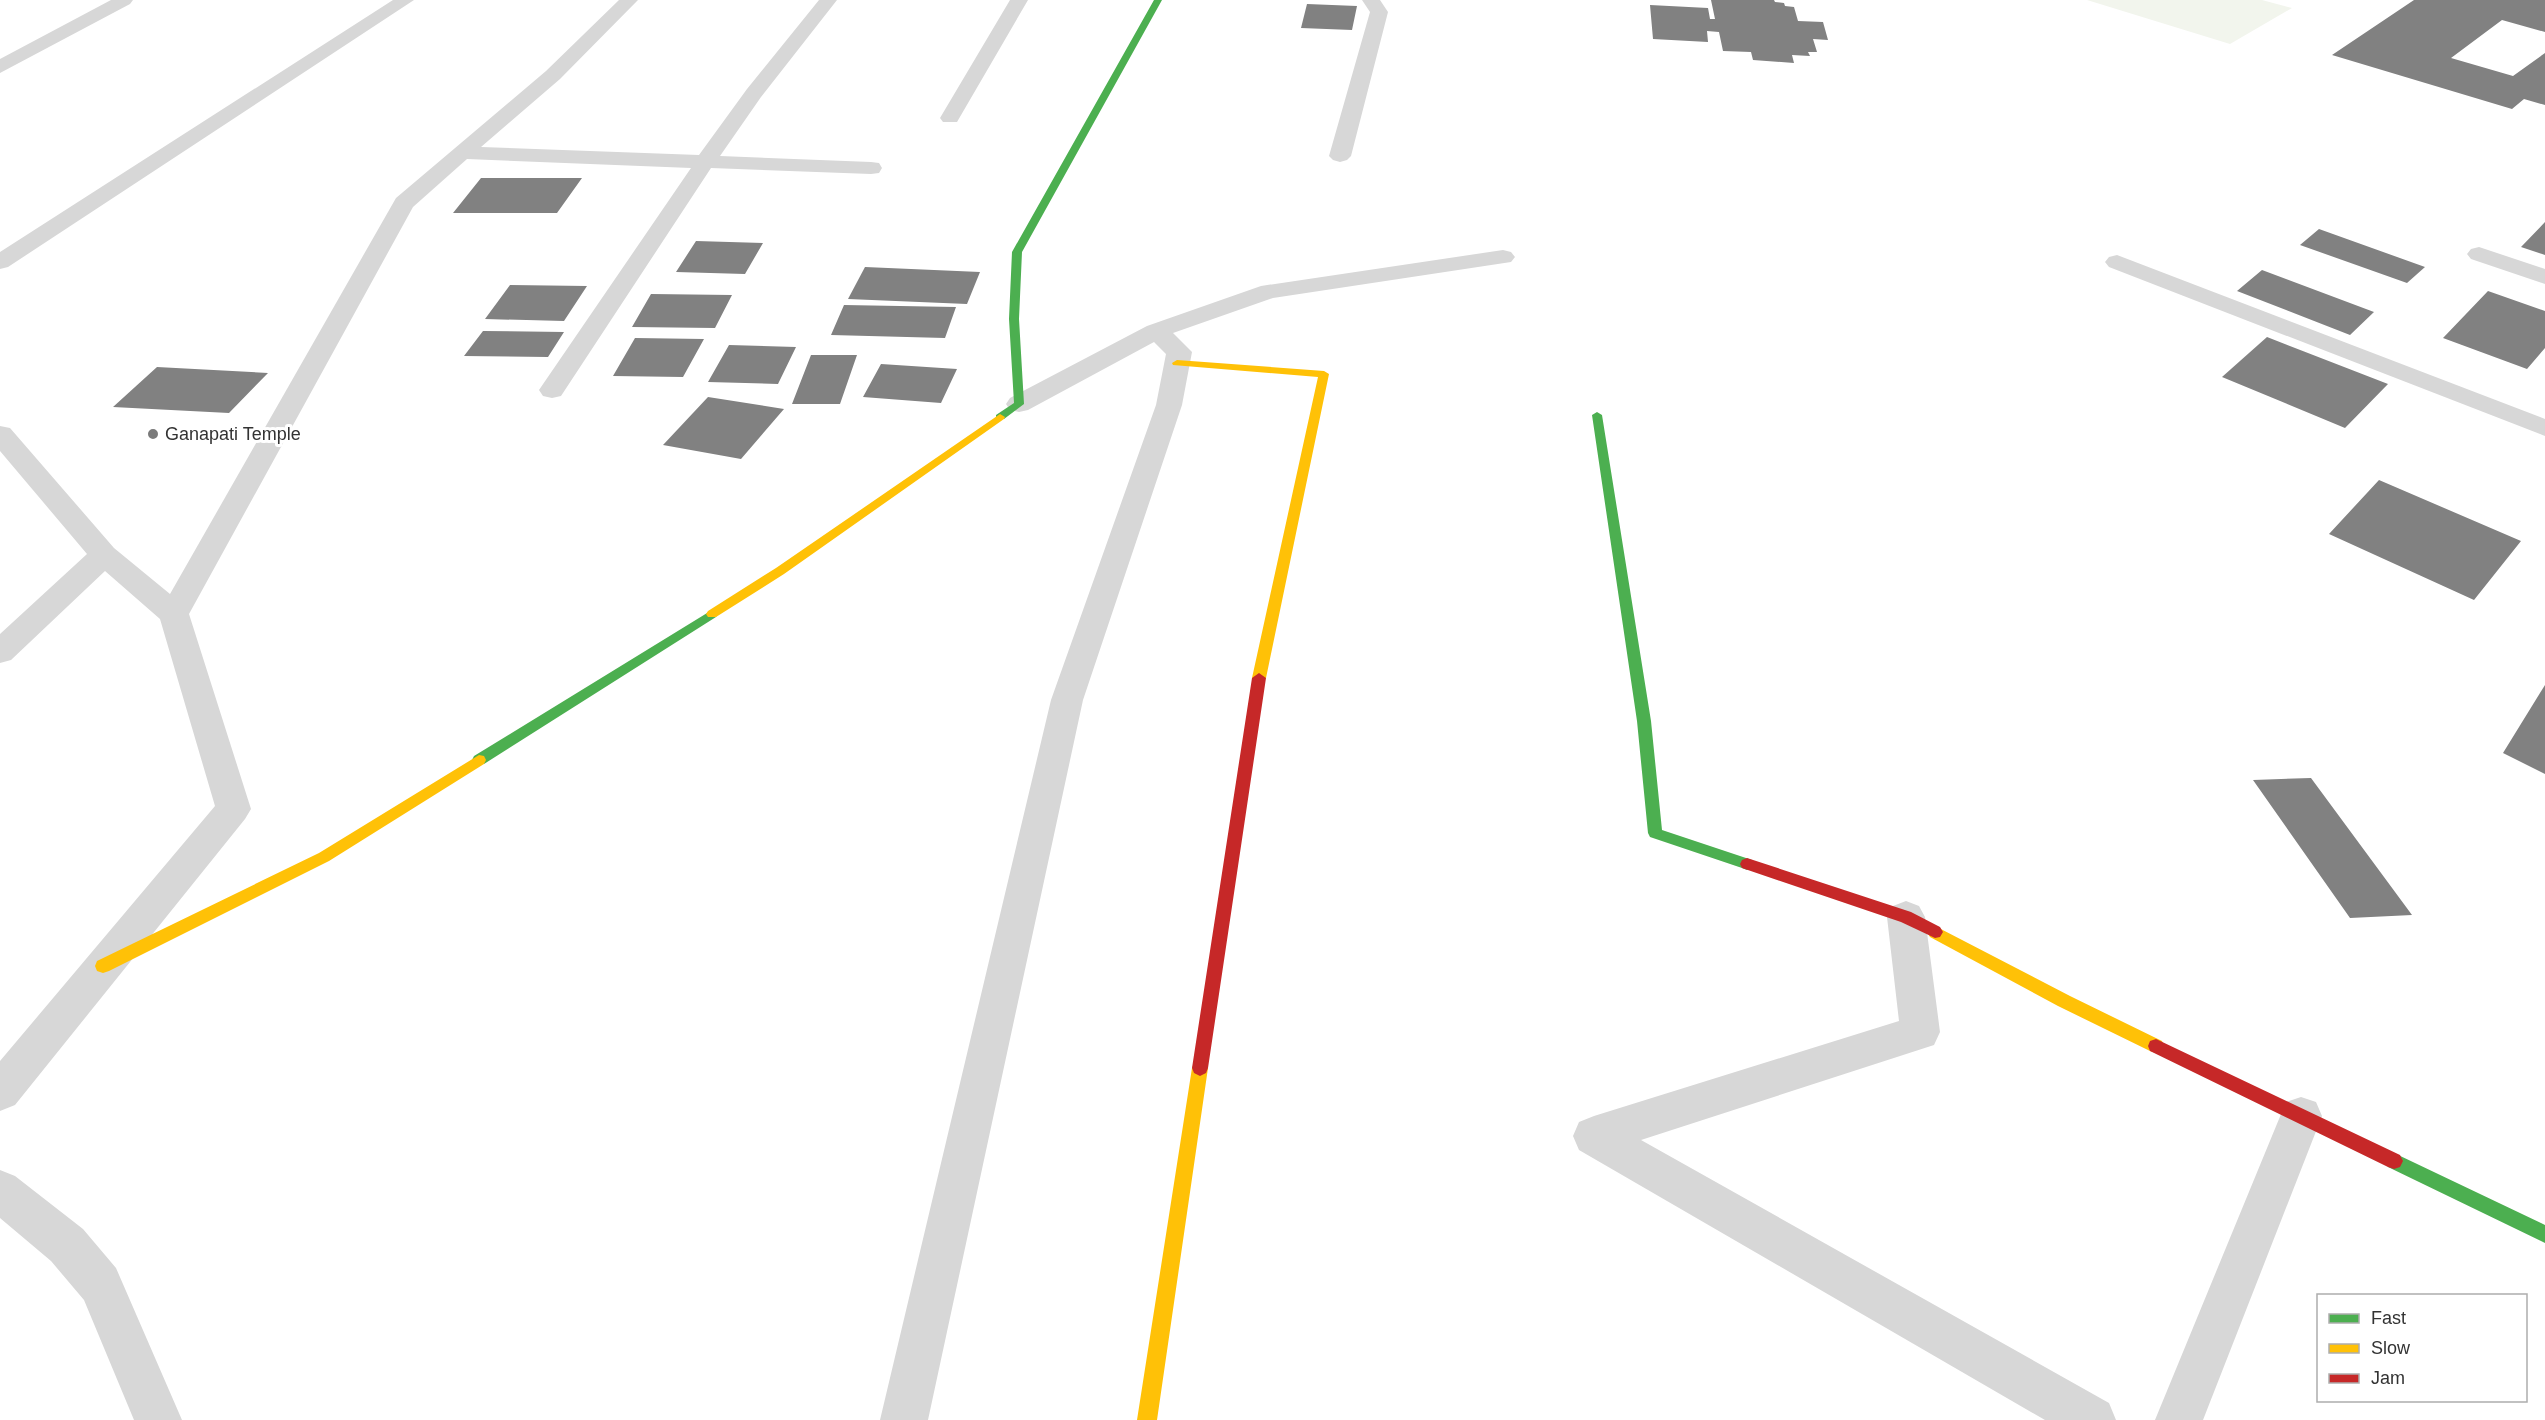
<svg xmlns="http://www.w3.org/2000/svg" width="2545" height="1420" font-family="Arial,sans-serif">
	<rect width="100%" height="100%" fill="#fff"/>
	<path fill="#f2f5ed" d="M 2087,0 L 2262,0 L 2292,8 L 2230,44 Z"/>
	<path fill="#818181" d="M 1711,0 L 1774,0 L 1775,2 L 1784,3 L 1785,6 L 1794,7 L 1798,21 L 1823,22 L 1828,40 L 1813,39 L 1817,52 L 1808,52 L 1810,56 L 1792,55 L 1794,63 L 1753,60 L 1751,52 L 1723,51 L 1719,32 L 1707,31 L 1708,42 L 1653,39 L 1650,5 L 1708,8 L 1710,19 L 1715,19 Z
		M 2414,0 L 2545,0 L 2545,32 L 2502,20 L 2451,58 L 2513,76 L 2545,53 L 2545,105 L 2524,99 L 2512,109 L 2332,55 Z
		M 1307,4 L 1357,6 L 1352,30 L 1301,28 Z
		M 481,178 L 582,178 L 557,213 L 453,213 Z
		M 2545,222 L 2545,255 L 2521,247 Z
		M 2319,229 L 2425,267 L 2407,283 L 2300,245 Z
		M 696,241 L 763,243 L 745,274 L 676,272 Z
		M 865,267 L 980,272 L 967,304 L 848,299 Z
		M 2262,270 L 2374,312 L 2350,335 L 2237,291 Z
		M 510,285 L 587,286 L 564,321 L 485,319 Z
		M 2488,291 L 2545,311 L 2545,348 L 2527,369 L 2443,338 Z
		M 651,294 L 732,295 L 715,328 L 632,327 Z
		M 844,305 L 956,307 L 945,338 L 831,335 Z
		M 483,331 L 564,332 L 548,357 L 464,356 Z
		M 2267,337 L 2388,384 L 2345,428 L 2222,377 Z
		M 635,338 L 704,339 L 683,377 L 613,376 Z
		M 729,345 L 796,347 L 778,384 L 708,382 Z
		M 811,355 L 857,355 L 840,404 L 792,404 Z
		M 881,364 L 957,369 L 941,403 L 863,397 Z
		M 157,367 L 268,373 L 229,413 L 113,407 Z
		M 708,397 L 784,409 L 741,459 L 663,445 Z
		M 2379,480 L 2521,541 L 2474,600 L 2329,534 Z
		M 2545,685 L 2545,774 L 2503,753 Z
		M 2311,778 L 2412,915 L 2350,918 L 2253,780 Z"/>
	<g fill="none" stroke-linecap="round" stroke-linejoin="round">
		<path fill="#d7d7d7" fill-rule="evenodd" d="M 1906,901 L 1919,906 L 1925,917 L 1940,1032 L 1934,1045 L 1641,1140 L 2109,1403 L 2116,1420 L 2045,1420 L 1579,1150 L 1573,1136 L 1579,1122 L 1594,1116 L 1899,1021 L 1887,917 L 1893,906 Z"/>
		<path fill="#d7d7d7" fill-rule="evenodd" d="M 111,0 L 133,0 L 130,4 L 0,73 L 0,59 Z
			M 393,0 L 414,0 L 8,267 L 0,269 L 0,252 Z
			M 619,0 L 638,0 L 560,79 L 481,147 L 699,155 L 747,89 L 819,0 L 837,0 L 761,97 L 720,156 L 871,162 L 879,163 L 882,168 L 879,173 L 871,174 L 711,168 L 561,396 L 552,398 L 543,396 L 539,390 L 691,168 L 467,159 L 413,207 L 189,614 L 251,809 L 245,819 L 15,1105 L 0,1111 L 0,1061 L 215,806 L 160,619 L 105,571 L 11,660 L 0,663 L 0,634 L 87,554 L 0,451 L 0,426 L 10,428 L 114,548 L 170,594 L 396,198 L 546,71 Z
			M 1010,0 L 1028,0 L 957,122 L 943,122 L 940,118 Z
			M 1362,0 L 1380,0 L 1388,12 L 1351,156 L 1347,160 L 1340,162 L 1333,160 L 1329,156 L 1370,12 Z
			M 2479,247 L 2545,269 L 2545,284 L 2471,259 L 2467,254 L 2471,249 Z
			M 1503,250 L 1511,252 L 1515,257 L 1511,262 L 1273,298 L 1173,333 L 1192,352 L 1182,405 L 1083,700 L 928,1420 L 880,1420 L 1051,700 L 1156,405 L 1166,354 L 1154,342 L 1028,410 L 1019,412 L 1010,410 L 1006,404 L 1010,398 L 1147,326 L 1261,286 Z
			M 2117,255 L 2545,419 L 2545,436 L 2109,267 L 2105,262 L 2109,257 Z
			M 2301,1097 L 2316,1102 L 2322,1116 L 2203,1420 L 2155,1420 L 2286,1102 Z
			M 0,1170 L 15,1176 L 83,1229 L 116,1268 L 182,1420 L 134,1420 L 84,1300 L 51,1261 L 0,1218 Z"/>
		<path fill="#4caf50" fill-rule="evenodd" d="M 1154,0 L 1162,0 L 1022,252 L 1019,319 L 1024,404 L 1004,419 L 996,419 L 996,415 L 1014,403 L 1009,319 L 1012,252 Z
			M 1597,412 L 1602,415 L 1651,721 L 1662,830 L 1752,860 L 1754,864 L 1752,868 L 1747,870 L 1742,868 L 1650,837 L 1648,833 L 1637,721 L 1592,415 Z
			M 712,610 L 716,611 L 718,614 L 716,617 L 484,764 L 474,764 L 472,760 L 474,756 Z
			M 2394,1153 L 2545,1225 L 2545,1243 L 2388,1167 L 2385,1161 L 2388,1155 Z"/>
		<path fill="#ffc107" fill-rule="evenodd" d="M 1177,360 L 1324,371 L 1329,374 L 1266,678 L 1259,683 L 1252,678 L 1318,377 L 1173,365 L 1172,363 Z
			M 1000,414 L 1005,417 L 1004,419 L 784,574 L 716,617 L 708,617 L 706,614 L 708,611 L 776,568 Z
			M 479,755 L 484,756 L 486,760 L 484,764 L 329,861 L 109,971 L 103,973 L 97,971 L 95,966 L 97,961 L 319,853 Z
			M 1935,926 L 2070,996 L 2162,1041 L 2164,1046 L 2162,1051 L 2156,1053 L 2150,1051 L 2058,1006 L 1930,937 L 1927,932 L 1930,927 Z
			M 1200,1060 L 1206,1063 L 1208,1068 L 1157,1420 L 1137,1420 L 1192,1068 L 1194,1063 Z"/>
		<path fill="#c62828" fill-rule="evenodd" d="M 1259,673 L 1266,678 L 1208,1068 L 1206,1073 L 1200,1076 L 1194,1073 L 1192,1068 L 1252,678 Z
			M 1747,858 L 1911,912 L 1940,927 L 1943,932 L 1940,937 L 1935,938 L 1901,922 L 1742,868 L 1740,864 L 1742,860 Z
			M 2156,1039 L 2400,1155 L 2403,1161 L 2400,1167 L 2394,1169 L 2388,1167 L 2150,1051 L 2148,1046 L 2150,1041 Z"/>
	</g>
	<circle fill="#7a7a7a" stroke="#fff" stroke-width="2" cx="153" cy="434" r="6"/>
	<g text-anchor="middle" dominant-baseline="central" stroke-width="6" stroke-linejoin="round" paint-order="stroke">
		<g font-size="18" fill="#333" stroke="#fff" text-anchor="start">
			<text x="165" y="434">Ganapati Temple</text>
		</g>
	</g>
	<rect x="2317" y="1294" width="210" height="108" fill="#ffffff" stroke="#adadad" stroke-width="1.5"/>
	<rect x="2329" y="1314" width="30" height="9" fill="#4caf50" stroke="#adadad" stroke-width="1.5"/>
	<text x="2371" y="1324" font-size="18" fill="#333333">Fast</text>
	<rect x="2329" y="1344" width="30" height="9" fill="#ffc107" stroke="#adadad" stroke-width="1.5"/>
	<text x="2371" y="1354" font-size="18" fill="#333333">Slow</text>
	<rect x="2329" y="1374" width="30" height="9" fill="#c62828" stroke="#adadad" stroke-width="1.5"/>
	<text x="2371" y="1384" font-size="18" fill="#333333">Jam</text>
</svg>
